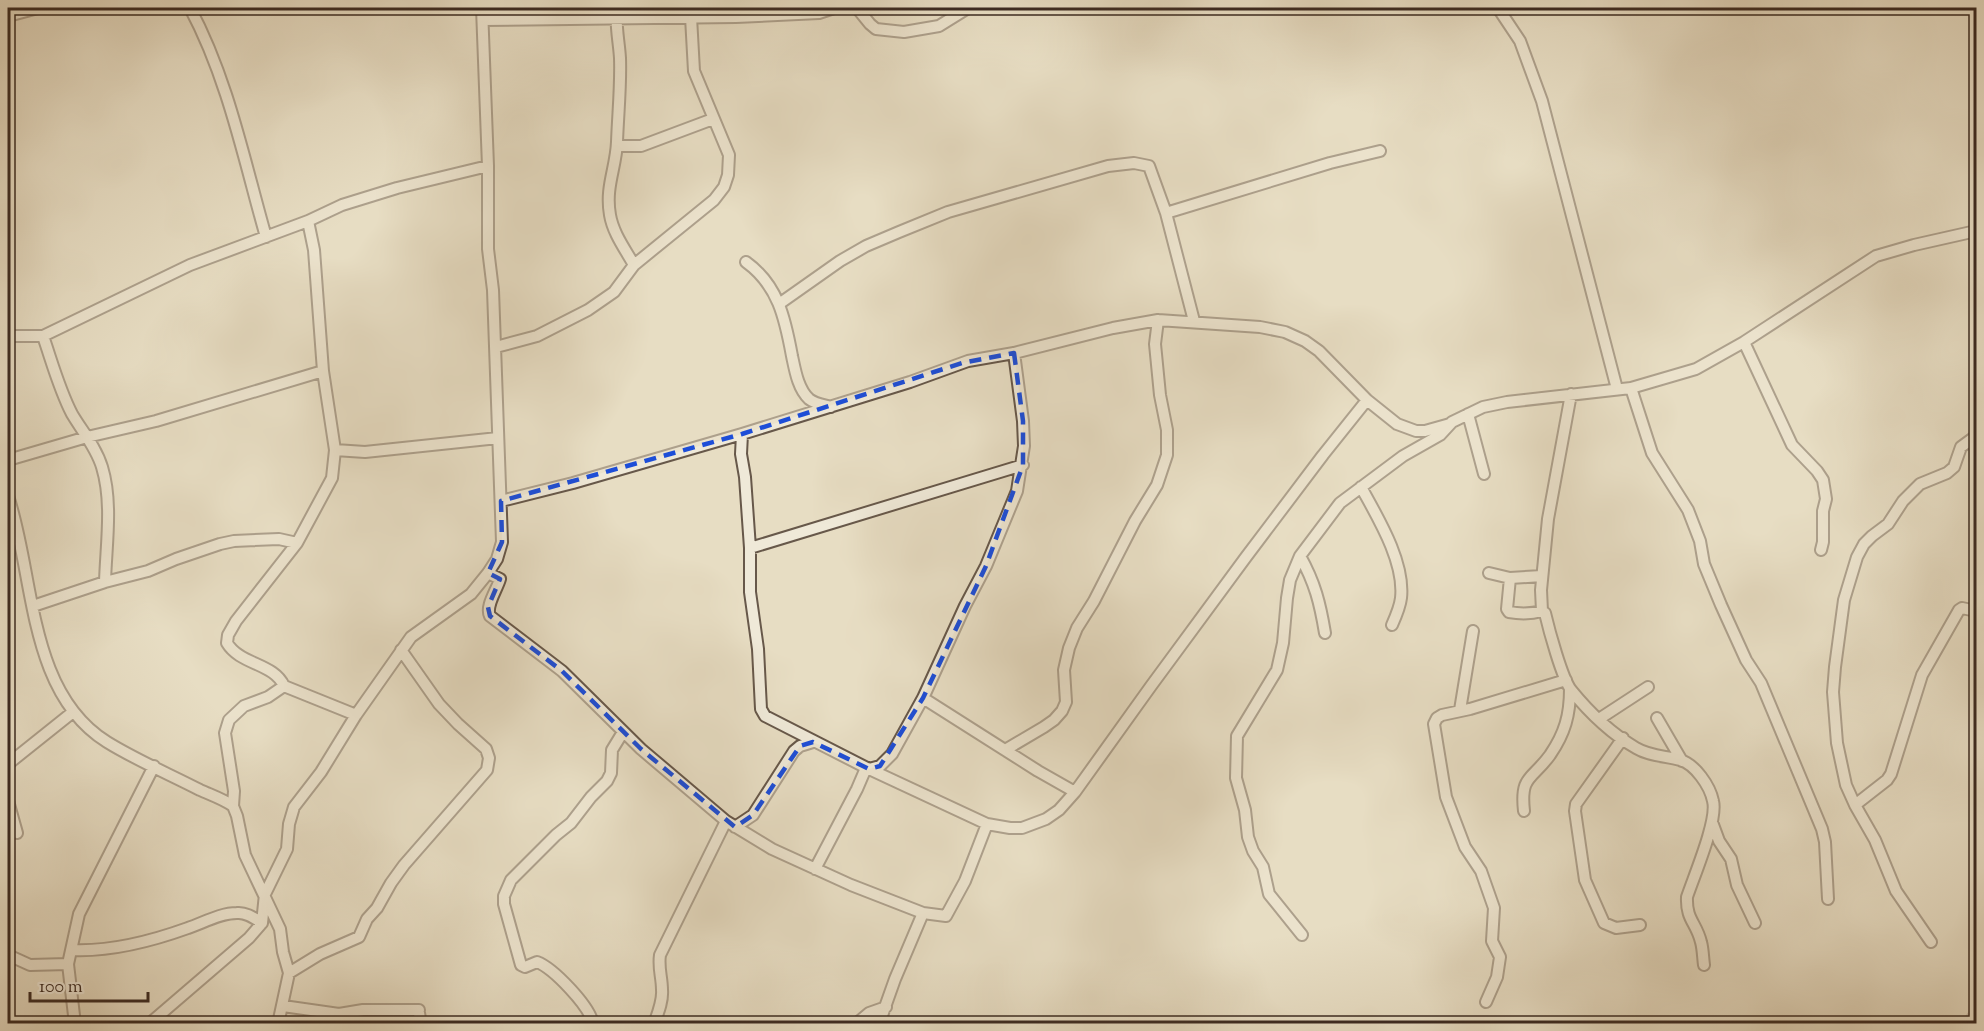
<svg xmlns="http://www.w3.org/2000/svg" width="1984" height="1031" font-family="'Sorts Mill Goudy',serif">
	<rect width="100%" height="100%" fill="#e7ddc3"/>
	<filter id="stains"><feTurbulence type="fractalNoise" baseFrequency=".00333" numOctaves="4"/><feColorMatrix values="0 0 0 0 .2 0 0 0 0 .09 0 0 0 0 .02 0 0 0 .5 -.17"/></filter>
	<radialGradient id="worn" r=".72"><stop offset=".6" stop-color="#630" stop-opacity="0"/><stop offset="1" stop-color="#630" stop-opacity=".3"/></radialGradient>
	<g fill="none" stroke-linecap="round" stroke-linejoin="round">
		<path stroke="#ada08c" stroke-width="15" d="M 1969,1024 L 1976,1014"/>
		<g stroke="#67584a" stroke-width="14">
			<path id="minor" d="M 190,8 C 228,79 244,160 266,237
				M 617,8 C 615,25 619,41 620,58 C 621,86 618,114 617,142 C 616,168 605,187 610,215 C 613,233 625,249 634,265
				M 857,8 L 870,24 L 876,29 L 904,32 L 939,26 L 968,8
				M 1498,8 L 1520,41 L 1542,101 L 1617,389
				M 8,16 L 38,8
				M 483,20 L 736,17 L 819,13 L 834,8
				M 617,146 L 641,146 L 713,119
				M 746,262 C 778,285 785,318 792,356 C 795,370 798,389 809,399 C 815,404 824,405 831,407
				M 779,304 L 840,261 L 866,246 L 899,232 L 948,212 L 1108,166 L 1134,163 L 1149,166 L 1166,213
				M 1194,321 L 1166,213 L 1330,163 L 1380,151
				M 8,336 L 43,336 L 190,265 L 308,221 L 342,205 L 397,188 L 488,166
				M 43,336 C 52,362 59,389 72,414 C 82,431 96,447 102,467 C 113,503 106,545 105,582
				M 1744,342 L 1792,445 L 1817,471 L 1823,480 L 1826,499 L 1823,511 L 1823,542 L 1821,550
				M 496,347 L 537,336 L 588,310 L 614,292 L 634,265 L 714,200 L 724,187 L 728,175 L 729,155 L 694,71 L 691,17
				M 1631,388 L 1652,453 L 1688,510 L 1700,541 L 1704,564 L 1721,605 L 1746,660 L 1761,683 L 1822,829 L 1825,842 L 1828,899
				M 1571,394 L 1548,519 L 1541,590 L 1542,611 L 1545,613 C 1549,630 1562,678 1571,690 C 1588,711 1612,734 1636,748 C 1649,756 1665,756 1680,760 C 1695,764 1710,786 1713,801 C 1718,820 1694,876 1687,897 C 1686,920 1696,922 1701,942 C 1703,949 1703,958 1704,965
				M 1468,414 L 1484,474
				M 742,434 L 741,454 L 745,477 L 750,548 L 750,592 L 758,649 L 761,709 L 765,716 L 869,769 L 987,824 L 1010,828 L 1022,828 L 1046,819 L 1059,810 L 1075,792 L 1151,686 L 1246,557 L 1323,455 L 1367,400
				M 335,450 L 365,452 L 498,438
				M 8,460 L 87,437 L 156,421 L 323,371
				M 1361,487 C 1378,518 1405,562 1401,598 C 1400,607 1396,616 1392,625
				M 8,496 C 35,576 27,692 107,742 C 136,760 169,774 200,790 C 211,795 223,799 233,806 L 237,816 L 245,855 L 280,929 L 283,952 L 289,973 L 278,1024
				M 501,501 L 573,483 L 742,434 L 910,382 L 968,361 L 1014,353 L 1113,328 L 1158,320 L 1260,327 L 1285,332 L 1305,341 L 1319,351 L 1367,400 L 1397,424 L 1416,431 L 1425,431 L 1450,424
				M 750,548 L 1023,465
				M 1300,556 C 1315,583 1320,603 1325,633
				M 488,573 L 500,579 C 497,590 485,606 490,616 L 562,671 L 641,749 L 726,821 L 772,849 L 851,885 L 923,913 L 946,916 L 965,881 L 987,824
				M 1489,573 L 1510,578 L 1542,576
				M 1510,578 L 1507,609 L 1509,612 C 1520,614 1531,614 1542,611
				M 33,606 L 105,582 L 148,571 L 176,559 L 220,544 L 234,541 L 279,539 L 297,543
				M 284,686 C 274,663 240,665 227,643 L 228,635 L 236,621 L 297,543 L 332,478 L 335,450 L 323,371 L 314,250 L 308,221
				M 923,698 L 1038,771 L 1075,792
				M 1460,710 L 1473,631
				M 1657,718 L 1682,761
				M 1599,719 L 1648,687
				M 1623,738 L 1576,804 L 1575,811 L 1585,880 L 1604,923 L 1616,928 L 1640,925
				M 1005,750 L 1044,727 L 1054,720 L 1062,711 L 1066,702 L 1064,670 L 1069,648 L 1077,628 L 1094,601 L 1135,521 L 1157,485 L 1167,455 L 1167,430 L 1160,395 L 1155,344 L 1158,320
				M 8,764 L 73,712
				M 869,769 L 880,766 L 892,754 L 923,698 L 965,606 L 986,566 L 1017,491 L 1024,446 L 1023,421 L 1014,353
				M 8,801 L 17,833
				M 1855,805 L 1887,780 L 1891,774 L 1922,675 L 1959,610 L 1962,608 L 1976,611
				M 233,806 L 234,791 L 225,733 L 229,720 L 244,706 L 268,697 L 284,686 L 356,715
				M 1524,811 C 1520,775 1532,780 1550,755 C 1565,733 1570,715 1570,689
				M 1712,822 L 1719,841 L 1731,859 L 1737,885 L 1755,923
				M 735,827 L 753,815 L 794,751 L 800,746 L 813,742
				M 815,869 L 857,789 L 866,768
				M 1302,935 L 1269,894 L 1263,867 L 1253,851 L 1248,837 L 1245,810 L 1236,778 L 1237,736 L 1277,670 L 1283,643 L 1287,598 L 1290,580 L 1300,556 L 1340,503 L 1403,456 L 1440,435 L 1452,422 L 1483,407 L 1507,402 L 1631,388 L 1696,369 L 1744,342 L 1876,256 L 1914,245 L 1976,231
				M 1931,942 L 1896,891 L 1875,840 L 1855,805 L 1846,785 L 1837,743 L 1833,692 L 1835,667 L 1844,600 L 1857,557 L 1864,544 L 1872,536 L 1888,524 L 1903,501 L 1920,484 L 1947,473 L 1954,467 L 1961,447 L 1976,436
				M 71,950 C 111,952 152,941 188,928 C 203,923 220,913 237,913 C 246,912 254,918 262,923
				M 8,955 L 30,965 L 68,964
				M 289,973 L 320,954 L 359,937 L 367,919 L 377,908 L 391,883 L 404,865 L 487,770 L 489,758 L 486,749 L 458,724 L 439,704 L 401,650
				M 1486,1002 L 1497,977 L 1500,957 L 1492,941 L 1494,908 L 1481,871 L 1465,847 L 1446,797 L 1434,724 L 1437,718 L 1442,715 L 1470,709 L 1566,680
				M 283,1006 L 339,1014 L 363,1010 L 419,1010
				M 419,1013 L 421,1024
				M 75,1024 L 68,964 L 79,914 L 154,766
				M 149,1024 L 249,938 L 262,923 L 265,894 L 287,849 L 289,824 L 294,807 L 321,772 L 356,715 L 411,637 L 471,594 L 488,573 L 497,559 L 502,542 L 493,290 L 488,249 L 488,166 L 482,8
				M 593,1024 C 590,1006 553,968 537,962 L 525,967 L 521,965 L 504,904 L 504,896 L 511,880 L 556,835 L 571,823 L 591,797 L 607,781 L 611,773 L 612,750 L 623,732
				M 654,1024 C 658,1013 663,1001 662,990 C 662,977 658,968 660,955 L 726,821
				M 856,1024 L 869,1013 L 886,1007
				M 879,1024 L 895,979 L 923,913"/>
		</g>
		<use href="#minor" stroke="#efe9d8" stroke-width="10"/>
	</g>
	<path d="M0 0H1984V1031H0ZM 1014,353 L 1023,421 L 1023,465 L 986,566 L 923,698 L 880,766 L 869,769 L 813,742 L 800,746 L 753,815 L 735,827 L 641,749 L 562,671 L 490,616 L 488,607 L 500,579 L 488,573 L 502,542 L 501,501 L 742,434 L 962,363 Z" fill="#e7ddc3" fill-opacity=".55" fill-rule="evenodd"/>
	<path fill="none" stroke="#1d4ed8" stroke-width="4.5" stroke-dasharray="12 8" stroke-linejoin="round" d="M 1014,353 L 1023,421 L 1023,465 L 986,566 L 923,698 L 880,766 L 869,769 L 813,742 L 800,746 L 753,815 L 735,827 L 641,749 L 562,671 L 490,616 L 488,607 L 500,579 L 488,573 L 502,542 L 501,501 L 742,434 L 962,363 Z"/>
	<rect width="1984" height="1031" fill="none" stroke="#e7ddc3" stroke-width="30"/>
	<rect x="9" y="9" width="1966" height="1013" fill="none" stroke="#3c2b22" stroke-width="3"/>
	<rect x="15" y="15" width="1954" height="1001" fill="none" stroke="#3c2b22" stroke-width="1.5"/>
	<path d="M30 992v9h118v-9" fill="none" stroke="#3c2b22" stroke-width="3"/>
	<text x="39" y="992" font-size="18" fill="#3c2b22" stroke="#efe9d8" stroke-width="4.5" paint-order="stroke">100 m</text>
	<rect width="100%" height="100%" filter="url(#stains)"/>
	<rect width="100%" height="100%" fill="url(#worn)"/>
</svg>
